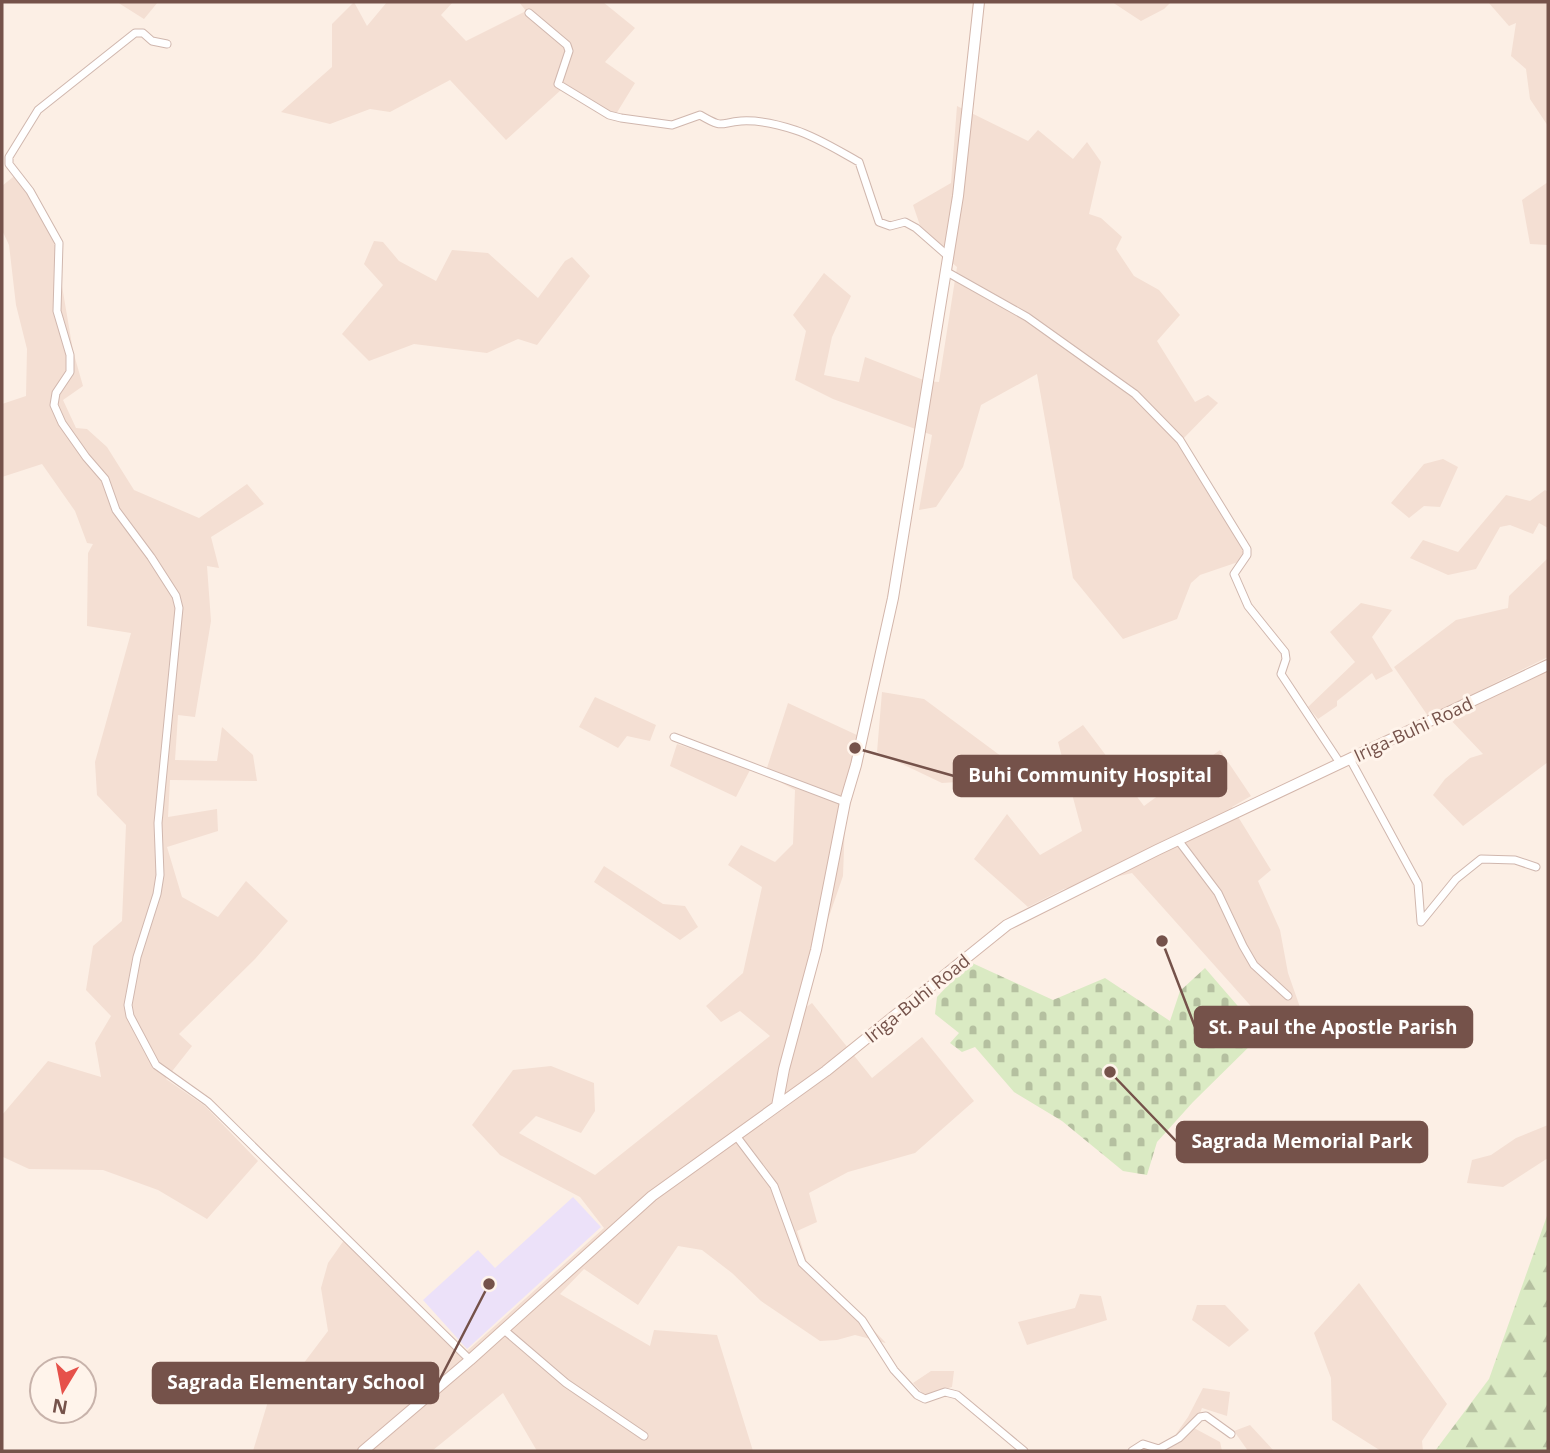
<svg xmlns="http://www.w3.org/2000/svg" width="1550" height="1453" font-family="'Open Sans',sans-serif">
	<defs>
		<pattern id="forest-firs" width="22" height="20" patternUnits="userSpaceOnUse" patternTransform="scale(1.75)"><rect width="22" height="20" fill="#daeac3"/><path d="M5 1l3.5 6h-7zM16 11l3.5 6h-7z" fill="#b5c0a0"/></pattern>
		<pattern id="cemetery-stones" width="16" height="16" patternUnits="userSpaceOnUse" patternTransform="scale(1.75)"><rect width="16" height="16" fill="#daeac3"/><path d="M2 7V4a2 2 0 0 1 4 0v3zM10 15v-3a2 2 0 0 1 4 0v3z" fill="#b5c0a0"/></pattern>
	</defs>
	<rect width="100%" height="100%" fill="#fcefe5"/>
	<path fill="#f4dfd3" d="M 117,2 L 158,2 L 144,19 Z
		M 354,2 L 367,26 L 387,2 L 453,2 L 441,15 L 466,41 L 526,11 L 519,2 L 603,2 L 635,28 L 605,62 L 635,83 L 613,119 L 562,89 L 506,140 L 450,80 L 390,112 L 370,109 L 330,124 L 281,112 L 332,67 L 332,24 Z
		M 1112,2 L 1171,2 L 1164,9 L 1141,21 Z
		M 1488,2 L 1548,2 L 1548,126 L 1530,99 L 1526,69 L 1511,56 L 1516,23 L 1509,26 Z
		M 957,106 L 1028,141 L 1038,130 L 1073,159 L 1087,142 L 1101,162 L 1089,214 L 1101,218 L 1122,237 L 1116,249 L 1134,276 L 1159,290 L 1180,315 L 1157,341 L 1195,402 L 1208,395 L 1218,403 L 1182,440 L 1246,549 L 1241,561 L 1200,575 L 1191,583 L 1177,619 L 1123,639 L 1073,578 L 1037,374 L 981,405 L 963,467 L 936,507 L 919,510 L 932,435 L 833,399 L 795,380 L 806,331 L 793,315 L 824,273 L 851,296 L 832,337 L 824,375 L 859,382 L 865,357 L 926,381 L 939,382 L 957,267 L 925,240 L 913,205 L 951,183 Z
		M 18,173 L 37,195 L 63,244 L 60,274 L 73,351 L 83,386 L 63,400 L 76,428 L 87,429 L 107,447 L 134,490 L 199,518 L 247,484 L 264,504 L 211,537 L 219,568 L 207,566 L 211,621 L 195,717 L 178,715 L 175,760 L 217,761 L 222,727 L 253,755 L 257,781 L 170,780 L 168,817 L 217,809 L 218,831 L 167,847 L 182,897 L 218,917 L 246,881 L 288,921 L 255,959 L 179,1034 L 192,1046 L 166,1079 L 205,1106 L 258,1161 L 207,1219 L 158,1190 L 103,1170 L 29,1169 L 3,1157 L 2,1115 L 48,1061 L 101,1077 L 95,1043 L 111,1016 L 86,990 L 93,946 L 122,921 L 126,825 L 97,795 L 95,762 L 131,633 L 87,626 L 88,553 L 93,544 L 87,543 L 75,511 L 42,464 L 2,477 L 2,404 L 26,396 L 27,349 L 16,305 L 9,245 L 2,230 L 2,186 Z
		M 1548,182 L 1548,245 L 1530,244 L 1522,200 Z
		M 374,241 L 383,242 L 399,261 L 436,281 L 452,250 L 488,253 L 538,298 L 565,261 L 572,257 L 590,276 L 537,345 L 518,339 L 487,353 L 414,344 L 369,361 L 342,334 L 383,285 L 364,264 Z
		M 1443,459 L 1458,467 L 1440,507 L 1424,506 L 1409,518 L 1391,503 L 1424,464 Z
		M 1545,490 L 1548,492 L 1548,528 L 1539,523 L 1533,534 L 1510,525 L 1500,527 L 1476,569 L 1448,575 L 1410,558 L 1423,540 L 1458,552 L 1506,495 L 1530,501 Z
		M 1548,558 L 1548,657 L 1428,716 L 1394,667 L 1456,620 L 1508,608 L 1509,596 Z
		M 1361,603 L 1392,610 L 1372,637 L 1393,671 L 1376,680 L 1372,673 L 1337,701 L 1337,706 L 1318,719 L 1308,707 L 1355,662 L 1330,632 Z
		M 1548,668 L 1548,762 L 1463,826 L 1433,795 L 1445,779 L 1470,758 L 1483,754 L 1448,717 Z
		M 882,692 L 924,699 L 1013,765 L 1001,779 L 942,783 L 877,752 Z
		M 595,697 L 656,725 L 650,741 L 627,736 L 618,748 L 579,727 Z
		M 788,703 L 859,736 L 846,791 L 843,876 L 795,1015 L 812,1003 L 872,1078 L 922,1037 L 974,1101 L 915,1153 L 848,1172 L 809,1193 L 817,1222 L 797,1231 L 807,1262 L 886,1343 L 855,1335 L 837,1340 L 820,1341 L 761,1301 L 732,1273 L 702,1250 L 678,1246 L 638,1305 L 584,1269 L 560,1294 L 650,1346 L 654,1330 L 717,1335 L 753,1451 L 537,1451 L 503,1393 L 432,1451 L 253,1451 L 276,1375 L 291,1380 L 328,1331 L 321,1288 L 328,1263 L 347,1236 L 467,1351 L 604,1228 L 580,1197 L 500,1155 L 472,1125 L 513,1070 L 551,1066 L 594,1083 L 595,1111 L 581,1133 L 536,1116 L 519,1133 L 595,1175 L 770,1036 L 740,1011 L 721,1022 L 706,1006 L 743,973 L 762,887 L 728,865 L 741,845 L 775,862 L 793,844 L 795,790 L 765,774 Z
		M 1083,725 L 1144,806 L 1220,750 L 1251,796 L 1232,807 L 1271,870 L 1258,881 L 1280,930 L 1288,973 L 1301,1010 L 1274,1032 L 1132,873 L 1064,889 L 1028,907 L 974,859 L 1007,814 L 1040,855 L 1082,831 L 1058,742 Z
		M 677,744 L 751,768 L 736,797 L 670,766 Z
		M 604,866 L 663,904 L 685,906 L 698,927 L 680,940 L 594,882 Z
		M 1548,1125 L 1548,1158 L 1503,1187 L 1467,1183 L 1472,1160 L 1491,1155 L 1516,1138 Z
		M 1359,1283 L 1447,1404 L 1422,1441 L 1423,1451 L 1381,1451 L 1332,1420 L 1331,1378 L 1314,1333 Z
		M 1080,1294 L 1101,1296 L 1107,1320 L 1027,1345 L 1018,1322 L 1075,1308 Z
		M 1197,1305 L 1225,1305 L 1249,1330 L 1229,1347 L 1192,1320 Z
		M 931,1371 L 954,1371 L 952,1387 L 924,1395 L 913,1383 Z
		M 1203,1388 L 1230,1392 L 1227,1416 L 1202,1408 L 1194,1428 L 1220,1442 L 1222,1451 L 1127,1451 L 1145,1440 L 1160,1448 L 1171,1441 L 1188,1417 Z
		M 1250,1425 L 1274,1451 L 1248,1451 L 1234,1431 Z"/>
	<path fill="#ece1f9" d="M 573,1197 L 601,1227 L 467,1349 L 423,1300 L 478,1250 L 495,1268 Z"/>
	<path fill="url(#forest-firs)" d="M 1548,1213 L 1548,1451 L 1435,1451 L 1489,1379 Z"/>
	<path fill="url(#cemetery-stones)" d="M 970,962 L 1053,1000 L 1105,978 L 1170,1021 L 1180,991 L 1205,968 L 1262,1034 L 1193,1102 L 1157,1142 L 1147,1175 L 1123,1171 L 1062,1121 L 1014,1092 L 975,1047 L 962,1052 L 950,1043 L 959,1033 L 935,1014 L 937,997 Z"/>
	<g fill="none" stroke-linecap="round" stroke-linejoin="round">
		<g stroke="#d0b7ae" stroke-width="9">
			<path id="street" d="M 529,13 L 567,45 L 569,51 L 558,84 L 609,115 L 621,118 L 672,125 L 700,115 C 724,129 718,123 741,121 C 758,120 780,125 795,130 C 817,137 839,151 859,162 L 879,222 L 890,226 L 905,222 L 916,228 L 949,257
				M 167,44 L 152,41 L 143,33 L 135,33 L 38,110 L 9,157 L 9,164 L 30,191 L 59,243 L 57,311 L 70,355 L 70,372 L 56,393 L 54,405 L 62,423 L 86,457 L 105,479 L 116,510 L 151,557 L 176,596 L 179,608 L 158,823 L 160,875 L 157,894 L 137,957 L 128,1005 L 130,1016 L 156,1065 L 208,1102 L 470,1360
				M 947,272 L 1027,317 L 1135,394 L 1180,440 L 1247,549 L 1247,555 L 1234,574 L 1248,606 L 1285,652 L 1286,659 L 1281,674 L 1340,763
				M 674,737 L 845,802
				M 1350,759 L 1418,884 L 1421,922 L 1456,879 L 1481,859 L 1515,860 L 1536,867
				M 1178,840 L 1218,893 L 1243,946 L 1254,965 L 1288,996
				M 737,1137 L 774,1186 L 802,1263 L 862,1320 L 894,1370 L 917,1395 L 925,1399 L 945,1392 L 957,1395 L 1024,1451
				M 503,1329 L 566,1383 L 644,1436
				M 1132,1451 L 1143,1444 L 1159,1449 L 1179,1438 L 1200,1417 L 1206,1416 L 1231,1434"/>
		</g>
		<g stroke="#d3b6ab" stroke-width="12">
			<path id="secondary" d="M 777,1106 L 784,1069 L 816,950 L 845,802 L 856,765 L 893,598 L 958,196 L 979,2
				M 363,1451 L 470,1360 L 652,1196 L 826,1071 L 1007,925 L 1157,850 L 1548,665"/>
		</g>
		<use href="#street" stroke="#fff" stroke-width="7"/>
		<use href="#secondary" stroke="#fff" stroke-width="10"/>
	</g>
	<g text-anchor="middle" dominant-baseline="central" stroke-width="6" stroke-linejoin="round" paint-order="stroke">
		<g font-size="18" fill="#75524a" stroke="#fff4eb">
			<text transform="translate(1413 729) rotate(-25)">Iriga-Buhi Road</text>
			<text transform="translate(917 998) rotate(-39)">Iriga-Buhi Road</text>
		</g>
	</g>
	<path fill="none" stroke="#75524a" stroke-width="2.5" d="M855 748L954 776M1162 941L1195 1027M1110 1072L1177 1142M489 1284L438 1383"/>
	<g fill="#75524a" stroke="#fff4eb" stroke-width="2.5">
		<circle cx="855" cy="748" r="7"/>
		<circle cx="1162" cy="941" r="7"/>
		<circle cx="1110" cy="1072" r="7"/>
		<circle cx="489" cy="1284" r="7"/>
	</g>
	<g fill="#75524a" stroke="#75524a" stroke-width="2.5">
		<rect x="954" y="756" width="272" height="40" rx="7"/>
		<rect x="1195" y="1007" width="277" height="40" rx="7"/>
		<rect x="1177" y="1122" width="250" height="40" rx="7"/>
		<rect x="153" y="1363" width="285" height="40" rx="7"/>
	</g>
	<g font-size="19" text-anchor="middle" font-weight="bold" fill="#fff">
		<text x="1090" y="782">Buhi Community Hospital</text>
		<text x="1333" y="1034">St. Paul the Apostle Parish</text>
		<text x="1302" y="1148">Sagrada Memorial Park</text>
		<text x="296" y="1389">Sagrada Elementary School</text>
	</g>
	<rect width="1550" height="1453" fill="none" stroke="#75524a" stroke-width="7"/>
	<g transform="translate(63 1390) rotate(190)"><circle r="33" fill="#fff4eb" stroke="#c8b3ab" stroke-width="2"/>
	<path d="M0-5L12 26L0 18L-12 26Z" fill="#e6514a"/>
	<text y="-10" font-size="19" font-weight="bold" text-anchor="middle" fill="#75524a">N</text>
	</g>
</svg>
